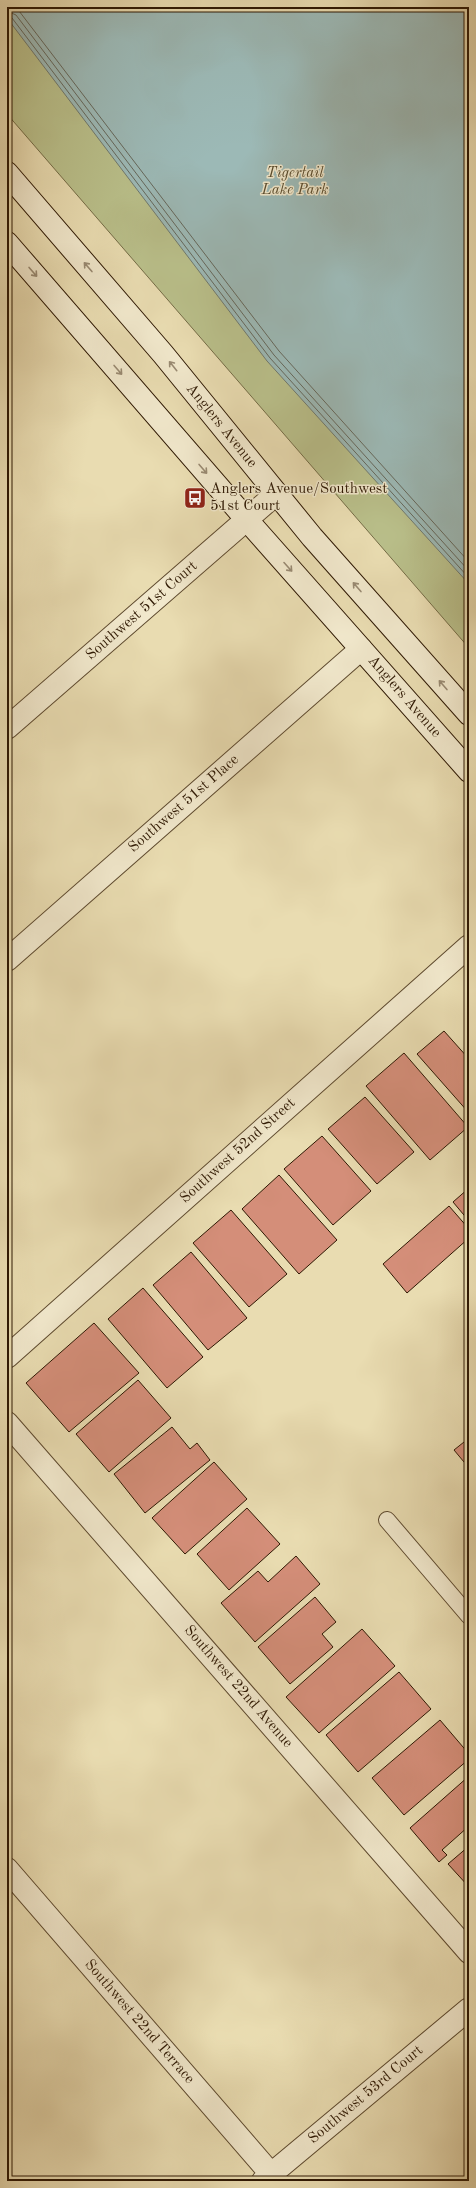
<svg xmlns="http://www.w3.org/2000/svg" width="476" height="2188" font-family="'Old Standard TT',serif">
	<rect width="100%" height="100%" fill="#e9dcb1"/>
	<filter id="stains"><feTurbulence type="fractalNoise" baseFrequency=".005" numOctaves="4"/><feColorMatrix values="0 0 0 0 .2 0 0 0 0 .09 0 0 0 0 .02 0 0 0 .5 -.17"/></filter>
	<radialGradient id="worn" r=".72"><stop offset=".6" stop-color="#630" stop-opacity="0"/><stop offset="1" stop-color="#630" stop-opacity=".3"/></radialGradient>
	<path fill="#b9bf8a" stroke="#746c46" d="M 7,7 L 469,7 L 469,648 L 7,114 Z"/>
	<path fill="#9cb9b6" stroke="#70796e" d="M 7,7 L 469,7 L 469,584 L 267,361 L 7,18 Z"/>
	<g fill="none" stroke-linecap="round" stroke-linejoin="round">
		<path stroke="#65685c" stroke-width="1" d="M 16,7 L 279,351 L 469,562
			M 7,11 L 16,15 L 274,355 L 469,571
			M 7,16 L 12,18 L 270,358 L 469,578"/>
	</g>
	<path fill="#d48e79" stroke="#2e1803" d="M 444,1031 L 469,1059 L 469,1113 L 417,1054 Z
		M 404,1053 L 468,1127 L 430,1160 L 366,1086 Z
		M 365,1097 L 414,1152 L 377,1184 L 328,1129 Z
		M 322,1136 L 371,1191 L 333,1225 L 284,1169 Z
		M 279,1175 L 337,1240 L 299,1274 L 242,1209 Z
		M 469,1188 L 469,1221 L 453,1202 Z
		M 449,1206 L 469,1229 L 469,1238 L 407,1293 L 383,1264 Z
		M 231,1210 L 287,1274 L 249,1307 L 193,1243 Z
		M 191,1252 L 247,1318 L 208,1350 L 153,1285 Z
		M 143,1288 L 203,1357 L 167,1388 L 108,1319 Z
		M 94,1323 L 139,1373 L 69,1432 L 26,1383 Z
		M 138,1380 L 171,1418 L 109,1472 L 76,1434 Z
		M 172,1427 L 190,1449 L 197,1443 L 210,1460 L 145,1513 L 114,1474 Z
		M 469,1438 L 469,1468 L 454,1450 Z
		M 214,1462 L 247,1499 L 185,1554 L 152,1518 Z
		M 247,1508 L 280,1544 L 229,1590 L 197,1554 Z
		M 296,1556 L 320,1584 L 255,1642 L 221,1603 L 258,1571 L 268,1582 Z
		M 315,1597 L 336,1622 L 322,1634 L 333,1647 L 290,1684 L 258,1647 Z
		M 362,1629 L 395,1666 L 319,1733 L 286,1697 Z
		M 399,1672 L 431,1709 L 358,1772 L 326,1735 Z
		M 440,1720 L 469,1754 L 469,1759 L 404,1815 L 372,1778 Z
		M 469,1776 L 469,1826 L 442,1850 L 447,1855 L 439,1862 L 410,1828 Z
		M 469,1846 L 469,1887 L 448,1864 Z"/>
	<g fill="none" stroke-linecap="round" stroke-linejoin="round">
		<g stroke="#5d492e" stroke-width="18">
			<path id="lane" d="M 387,1520 L 469,1616"/>
		</g>
		<g stroke="#5d492e" stroke-width="24">
			<path id="street" d="M 7,728 L 276,494
				M 7,960 L 361,649
				M 7,1357 L 469,946
				M 7,1423 L 469,1952
				M 7,1869 L 271,2174
				M 263,2181 L 469,2009"/>
		</g>
		<g stroke="#2e1803" stroke-width="24">
			<path id="secondary" d="M 7,173 L 163,354 L 312,537 L 469,714
				M 7,243 L 247,520 L 469,771"/>
		</g>
		<use href="#lane" stroke="#f1e8cc" stroke-width="16"/>
		<use href="#street" stroke="#f1e8cc" stroke-width="22"/>
		<use href="#secondary" stroke="#f1e8cc" stroke-width="22"/>
	</g>
	<defs><path id="oneway-shaft" d="M-6 0H5M1.5-3L5.5 0L1.5 3" fill="none" stroke-width="1.6" stroke-linecap="round" stroke-linejoin="round"/></defs>
	<g stroke="#998a72">
		<use href="#oneway-shaft" transform="translate(88 267) rotate(-131)"/>
		<use href="#oneway-shaft" transform="translate(33 272) rotate(49)"/>
		<use href="#oneway-shaft" transform="translate(173 366) rotate(-129)"/>
		<use href="#oneway-shaft" transform="translate(118 370) rotate(49)"/>
		<use href="#oneway-shaft" transform="translate(203 469) rotate(49)"/>
		<use href="#oneway-shaft" transform="translate(288 567) rotate(48)"/>
		<use href="#oneway-shaft" transform="translate(357 587) rotate(-131)"/>
		<use href="#oneway-shaft" transform="translate(443 685) rotate(-131)"/>
	</g>
	<defs>
		<g id="bus-square" transform="scale(1.15)"><rect x="-9" y="-9" width="18" height="18" rx="4" fill="#8f2418" stroke="#f1e8cc"/><path d="M-5-6H5V4H4V6H2V4H-2V6H-4V4H-5ZM-3.5-4V0h7V-4ZM-3.5 1.2v1.5H-2V1.2ZM2 1.2v1.5H3.5V1.2Z" fill="#fff"/></g>
	</defs>
	<g fill-rule="evenodd">
		<use href="#bus-square" x="195" y="498"/>
	</g>
	<g text-anchor="middle" dominant-baseline="central" stroke-width="3" stroke-linejoin="round" paint-order="stroke">
		<g font-size="15" font-style="italic" fill="#584a2c" stroke="#f1e8cc">
			<text x="295" y="173">Tigertail<tspan x="295" dy="17">Lake Park</tspan></text>
		</g>
		<g font-size="15" fill="#2e1803" stroke="#f1e8cc">
			<text transform="translate(221 426) rotate(51)">Anglers Avenue</text>
			<text transform="translate(142 611) rotate(-41)">Southwest 51st Court</text>
			<text transform="translate(404 697) rotate(49)">Anglers Avenue</text>
			<text transform="translate(184 804) rotate(-41)">Southwest 51st Place</text>
			<text transform="translate(238 1151) rotate(-42)">Southwest 52nd Street</text>
			<text transform="translate(238 1687) rotate(49)">Southwest 22nd Avenue</text>
			<text transform="translate(139 2022) rotate(49)">Southwest 22nd Terrace</text>
			<text transform="translate(366 2095) rotate(-40)">Southwest 53rd Court</text>
		</g>
		<g font-size="15" fill="#2e1803" stroke="#f1e8cc" text-anchor="start">
			<text x="210" y="489">Anglers Avenue/Southwest<tspan x="210" dy="17">51st Court</tspan></text>
		</g>
	</g>
	<rect width="476" height="2188" fill="none" stroke="#e9dcb1" stroke-width="24"/>
	<rect x="8" y="8" width="460" height="2172" fill="none" stroke="#2e1803" stroke-width="2"/>
	<rect x="12" y="12" width="452" height="2164" fill="none" stroke="#2e1803"/>
	<rect width="100%" height="100%" filter="url(#stains)"/>
	<rect width="100%" height="100%" fill="url(#worn)"/>
</svg>
